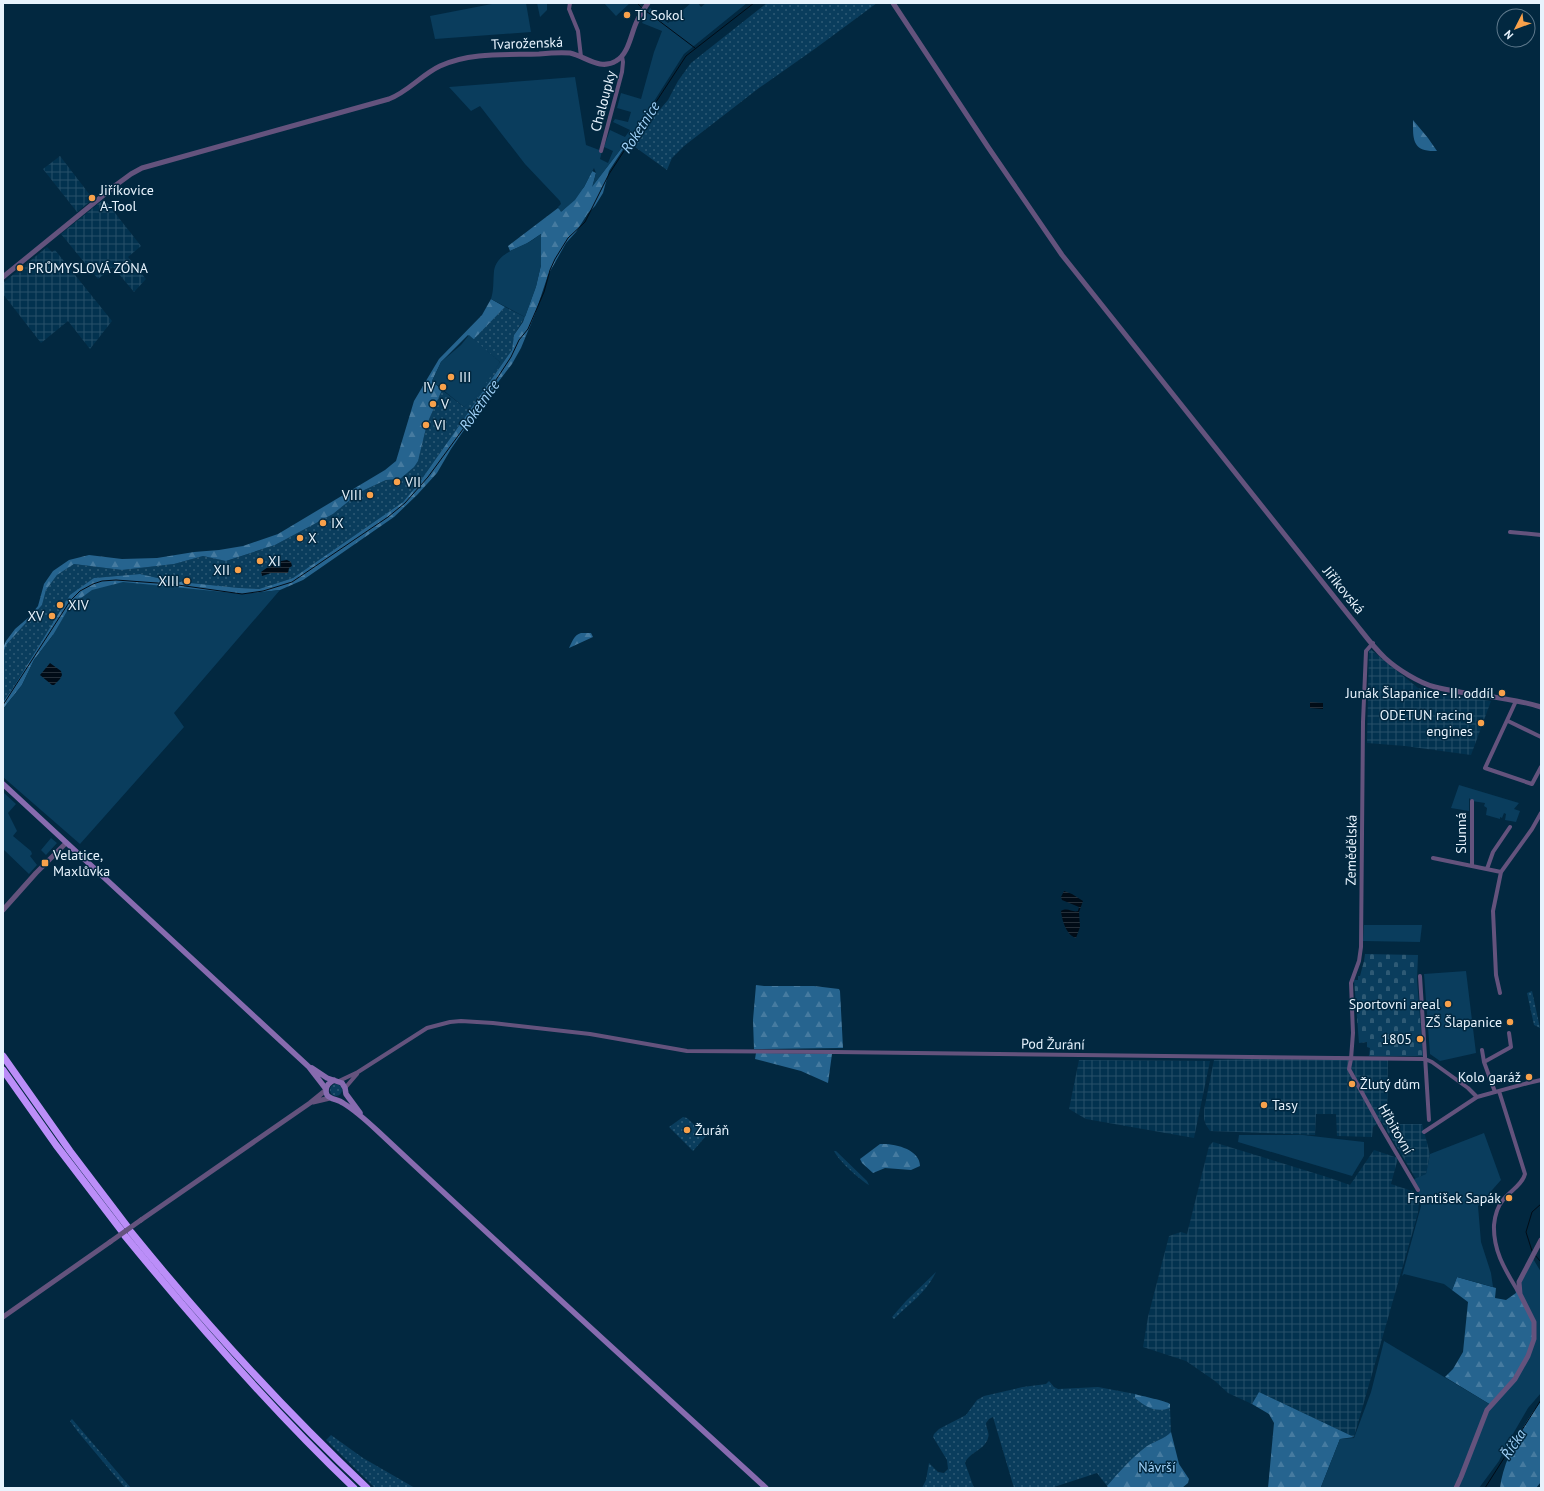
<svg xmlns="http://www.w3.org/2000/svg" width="1544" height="1491" font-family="'PT Sans',sans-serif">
	<defs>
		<pattern id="industrial-grid" width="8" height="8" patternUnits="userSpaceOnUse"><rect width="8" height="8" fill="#02324f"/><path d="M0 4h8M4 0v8" fill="none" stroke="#275069"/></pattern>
		<pattern id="grass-dots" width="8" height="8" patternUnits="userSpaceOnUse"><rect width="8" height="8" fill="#0a3d5d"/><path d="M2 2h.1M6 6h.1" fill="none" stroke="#2e5a75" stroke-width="1.8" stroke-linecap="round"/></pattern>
		<pattern id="forest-firs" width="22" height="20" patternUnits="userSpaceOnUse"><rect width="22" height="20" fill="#26648f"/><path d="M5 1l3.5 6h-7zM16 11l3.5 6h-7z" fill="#467ba0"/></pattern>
		<pattern id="cemetery-stones" width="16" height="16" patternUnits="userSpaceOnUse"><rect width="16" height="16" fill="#0a3d5d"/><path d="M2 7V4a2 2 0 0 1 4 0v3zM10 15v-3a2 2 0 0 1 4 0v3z" fill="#2e5a75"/></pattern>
		<pattern id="water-rules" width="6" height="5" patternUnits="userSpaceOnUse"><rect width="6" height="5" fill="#010c17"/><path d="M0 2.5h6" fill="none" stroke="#26303a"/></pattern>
	</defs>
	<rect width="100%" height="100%" fill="#022840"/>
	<path fill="url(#industrial-grid)" d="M 60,156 L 93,199 L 77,212 L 43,169 Z
		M 104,199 L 141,246 L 128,257 L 146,279 L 134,292 L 113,267 L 98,279 L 61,234 Z
		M 47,247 L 52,252 L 55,250 L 112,321 L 90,349 L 68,321 L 41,343 L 3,294 L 3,283 Z
		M 1369,648 L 1418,688 L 1438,694 L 1491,701 L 1471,755 L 1405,746 L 1367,743 Z
		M 1316,1058 L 1388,1060 L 1387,1124 L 1422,1124 L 1430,1154 L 1426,1174 L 1416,1179 L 1381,1121 L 1373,1127 L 1372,1137 L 1337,1136 L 1336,1114 L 1316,1114 L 1315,1135 L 1210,1131 L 1206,1125 L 1204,1119 L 1204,1110 L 1214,1060 Z
		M 1079,1060 L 1210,1061 L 1194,1138 L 1086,1119 L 1069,1109 Z
		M 1213,1142 L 1327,1177 L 1350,1185 L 1374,1150 L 1398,1158 L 1391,1184 L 1418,1193 L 1419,1200 L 1418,1213 L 1354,1437 L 1259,1392 L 1252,1404 L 1228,1393 L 1215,1381 L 1186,1361 L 1143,1347 L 1148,1317 L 1169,1236 L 1181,1232 L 1187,1234 L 1209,1146 Z"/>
	<path fill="url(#grass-dots)" d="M 767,3 L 877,3 L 816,48 L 759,88 L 684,146 L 672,158 L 667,170 L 635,147 L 644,128 L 668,100 L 678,81 L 691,63 Z
		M 505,307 L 525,317 L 514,335 L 512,350 L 419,483 L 403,502 L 293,578 L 259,589 L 239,588 L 171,581 L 140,574 L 94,578 L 4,700 L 3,700 L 3,655 L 6,645 L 42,605 L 46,590 L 57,575 L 74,564 L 122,570 L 174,564 L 203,556 L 227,561 L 275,545 L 333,514 L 360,492 L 386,480 L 400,479 L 418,460 L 427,424 L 442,390 L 464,407 L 500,362 L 473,340 Z
		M 1532,991 L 1540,1028 L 1534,1025 L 1527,993 Z
		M330 1090a6 6 0 1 1 12 0a6 6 0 1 1-12 0Z
		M 683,1117 L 687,1118 L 706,1136 L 693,1151 L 669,1127 Z
		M 834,1151 L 836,1151 L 867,1181 L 869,1185 C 860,1180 838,1160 834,1151 Z
		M 936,1272 C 925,1294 911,1302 894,1319 L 892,1317 L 906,1301 Z
		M 1049,1381 L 1054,1387 L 1058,1389 L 1098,1387 L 1135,1394 L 1135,1398 L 1165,1409 L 1170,1408 L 1171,1432 C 1164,1439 1155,1441 1147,1446 C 1131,1458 1120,1471 1107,1486 L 1097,1473 L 1051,1488 L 1014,1488 L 993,1417 L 989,1419 L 986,1423 C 986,1428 990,1433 988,1438 C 985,1450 969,1452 965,1463 L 974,1488 L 922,1488 L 926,1480 L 929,1463 L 938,1472 L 944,1473 L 948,1469 L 947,1460 L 933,1437 L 934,1434 L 939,1429 L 966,1415 L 977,1400 L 984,1396 L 1023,1387 L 1046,1384 Z
		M 72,1419 L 131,1488 L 125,1488 L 78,1432 L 70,1421 Z
		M 331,1435 L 363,1458 L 415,1488 L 375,1488 L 326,1440 Z"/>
	<path fill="url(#forest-firs)" d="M 1413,120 L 1428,138 L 1437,151 C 1412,152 1413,140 1413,120 Z
		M 637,128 L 609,171 L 603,193 L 595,206 L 588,213 L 576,232 L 566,243 L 548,275 L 535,314 L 521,348 L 512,364 L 486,398 L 451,449 L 437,473 L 417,495 L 394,517 L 303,580 L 280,590 L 244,594 L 53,635 L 34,660 L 22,685 L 3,709 L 3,702 L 15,685 L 70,595 L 94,578 L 140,574 L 171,581 L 239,588 L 259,589 L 293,578 L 403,502 L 419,483 L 512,350 L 514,335 L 523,322 L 536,286 L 541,265 L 541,234 L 526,244 L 510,251 L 508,246 L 558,208 L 562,211 L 584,187 L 592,171 L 596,173 L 593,185 Z
		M 491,299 L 505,307 L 473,340 L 468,335 L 441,362 L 432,381 L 442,390 L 427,424 L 418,461 L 414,467 L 400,479 L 386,480 L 360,492 L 333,514 L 275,545 L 226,561 L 203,556 L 174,564 L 122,570 L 74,564 L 57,575 L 46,590 L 42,605 L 6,645 L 3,654 L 3,648 L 6,641 L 15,629 L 29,617 L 38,606 L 44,584 L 53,571 L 69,560 L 89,555 L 122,559 L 157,558 L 194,552 L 219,550 L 243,546 L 278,534 L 385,470 L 396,461 L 414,401 L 439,359 L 482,315 Z
		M 581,633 L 591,633 L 593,637 L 569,648 C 572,642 574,635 581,633 Z
		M 756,985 L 764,986 L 814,986 L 839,989 L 840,991 L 843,1048 L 754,1049 L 753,1020 Z
		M 756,1053 L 832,1054 L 828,1083 L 801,1071 L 755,1059 Z
		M 880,1144 C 894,1143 920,1149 920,1166 L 911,1170 L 885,1168 L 873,1173 L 862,1163 L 860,1159 Z
		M 1457,1277 L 1496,1288 L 1495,1298 L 1506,1300 L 1516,1293 L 1514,1284 L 1534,1322 L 1534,1339 L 1515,1379 L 1491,1405 L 1445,1377 L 1453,1369 L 1463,1352 L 1468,1302 L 1452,1290 Z
		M 1259,1392 L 1354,1437 L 1340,1439 L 1321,1487 L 1322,1488 L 1268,1488 L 1274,1423 L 1269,1414 L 1252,1404 Z
		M 1135,1394 C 1141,1396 1167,1401 1170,1404 L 1170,1408 C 1155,1413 1146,1407 1135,1398 Z
		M 1541,1401 L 1541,1482 L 1536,1488 L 1500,1488 C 1503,1460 1524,1422 1541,1401 Z
		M 1171,1432 L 1179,1464 L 1189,1479 L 1188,1483 L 1182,1488 L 1109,1488 L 1107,1486 C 1120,1471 1131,1458 1147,1446 C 1155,1441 1164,1439 1171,1432 Z"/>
	<path fill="url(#cemetery-stones)" d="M 1365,954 L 1418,955 L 1417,980 L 1423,1056 L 1369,1056 L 1370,1048 L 1367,1047 L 1367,1042 L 1359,1043 L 1354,980 L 1358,980 L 1358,976 L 1360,976 L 1364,961 Z"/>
	<path fill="#0a3d5d" d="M 497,3 L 526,3 L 531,32 L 435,39 L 430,16 Z
		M 537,3 L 547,3 L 547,10 L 540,17 Z
		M 604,3 L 630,3 L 616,16 Z
		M 691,3 L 698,3 L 701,7 L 706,3 L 747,3 L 684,54 L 637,128 L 592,187 L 596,173 L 594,168 L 584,187 L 575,200 L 561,212 L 558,207 L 561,204 L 560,201 L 525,164 L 480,106 L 471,111 L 449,87 L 575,77 L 586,145 L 602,151 L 600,159 L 608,163 L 613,151 L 604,147 L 610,130 L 625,137 L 630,130 L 613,122 L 615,119 L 628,122 L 631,112 L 617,108 L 621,93 L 641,99 L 654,52 L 662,31 L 642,23 L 650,8 L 668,23 Z
		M 541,234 L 541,265 L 536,287 L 525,317 L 491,299 C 494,290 493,281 494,271 C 496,256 512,250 525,244 C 531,242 536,237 541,234 Z
		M 469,335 L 500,362 L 478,395 L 464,407 L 432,381 L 441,362 L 461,345 Z
		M 123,582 L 244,594 L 280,590 L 174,713 L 184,727 L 80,844 L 3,777 L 3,709 L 22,685 L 34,660 L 53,635 L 70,606 L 92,590 Z
		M 1459,785 L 1519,803 L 1514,809 L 1520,811 L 1516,822 L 1505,820 L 1506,814 L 1504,813 L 1502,818 L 1500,817 L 1500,819 L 1486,815 L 1487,808 L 1484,806 L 1485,803 L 1472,801 L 1469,798 L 1469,811 L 1451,808 Z
		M 3,792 L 16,804 L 8,813 L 17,831 L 13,836 L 31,851 L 32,854 L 30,856 L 37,865 L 29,874 L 3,849 Z
		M 51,838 L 57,843 L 46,855 L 41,850 Z
		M 1364,925 L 1422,925 L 1420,942 L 1363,941 Z
		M 1466,971 L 1476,1053 L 1440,1061 L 1430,1054 L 1424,974 Z
		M 1484,1133 L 1501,1180 L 1478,1206 L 1481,1242 L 1491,1273 L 1493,1287 L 1457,1277 L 1452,1290 L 1444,1284 L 1404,1274 L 1402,1276 L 1421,1206 L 1418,1190 L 1412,1180 L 1426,1174 L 1430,1154 Z
		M 1239,1135 L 1303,1135 L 1364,1142 L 1364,1156 L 1352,1176 L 1238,1142 Z
		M 1532,1257 L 1541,1272 L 1541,1393 L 1528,1408 L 1506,1446 L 1499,1461 L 1479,1488 L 1322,1488 L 1321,1487 L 1340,1439 L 1354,1438 L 1371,1392 L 1384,1341 L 1491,1405 L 1515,1380 L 1534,1339 L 1534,1322 L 1520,1294 L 1519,1282 Z"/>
	<path fill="url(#water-rules)" d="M 287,560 L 291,562 L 292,566 L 289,568 L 288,573 L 271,573 L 262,576 L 261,572 L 275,562 Z
		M 50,663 L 61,671 L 62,675 L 60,679 L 54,685 L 52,685 L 40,675 Z
		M 1310,702 L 1323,703 L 1323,709 L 1310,708 Z
		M 1064,891 L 1072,894 L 1083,901 L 1079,912 L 1080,927 L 1076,938 C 1066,935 1062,920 1061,911 C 1068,907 1072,913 1078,911 L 1079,907 L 1062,900 L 1061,897 Z"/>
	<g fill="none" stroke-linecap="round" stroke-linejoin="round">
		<path stroke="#010c17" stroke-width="1" d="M 637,3 L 642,8
			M 646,11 L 695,48
			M 3,705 L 70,601 L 80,591 L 93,584 L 102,581 L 116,580 L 171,584 L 242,594 L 263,591 L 292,582 L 388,517 L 405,503 L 428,477 L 469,421 L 511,357 L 519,340 L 528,329 L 544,292 L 550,270 L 555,259 L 568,238 L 585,222 L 609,174 L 686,56 L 754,3
			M 1532,1251 L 1526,1232 L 1532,1212 L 1541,1204
			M 1535,1255 L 1541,1262
			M 1485,1488 L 1541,1400"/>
		<path stroke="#64537d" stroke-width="4" d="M 570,3 L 569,9 L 578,31 L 581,57
			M 601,151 L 622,72 L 623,62 L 622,56
			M 1510,532 L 1541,535
			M 1373,643 L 1366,651 L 1363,722 L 1361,947 L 1359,961 L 1351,983 L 1353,1033 L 1351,1059 L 1349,1069 L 1381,1127 L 1418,1190
			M 1516,701 L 1485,768 L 1532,784 L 1541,767
			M 1508,721 L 1541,737
			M 1433,858 L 1501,872
			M 1472,866 L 1472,801
			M 1487,869 L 1493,852 L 1510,827
			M 1420,976 L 1429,1120
			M 1500,993 L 1496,975 L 1493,911 L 1501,872 L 1532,829 L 1541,813
			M 1482,1050 L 1484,1062 L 1495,1092
			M 1484,1062 L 1511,1047 L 1509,1033
			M 339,1081 L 358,1072 L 427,1028 L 450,1022 L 461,1021 L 493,1023 L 590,1034 L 687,1051 L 835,1052 L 1425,1059 L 1432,1062 L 1468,1088 L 1477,1097 L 1528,1083 L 1541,1080
			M 345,1088 L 357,1074
			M 1499,1091 L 1525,1174 C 1522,1185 1510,1191 1503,1200 C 1497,1207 1495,1215 1494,1225 C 1493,1252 1506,1271 1519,1293
			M 1424,1132 L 1477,1097"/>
		<path stroke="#64537d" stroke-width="5" d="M 893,3 L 988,147 L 1062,255 L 1351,618 C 1362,631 1372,646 1385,658 C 1397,669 1419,683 1435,687 C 1470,696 1507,696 1541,707
			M 3,277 L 116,185 L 131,174 L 142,168 L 389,99 C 408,92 421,75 440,66 C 470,52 507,55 539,54 C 549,53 560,52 570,53 C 585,56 600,71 616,61 C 629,54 631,33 637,21 C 640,15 644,9 648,3
			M 3,910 L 36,873 L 66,843
			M 313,1102 L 330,1098
			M 141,1220 L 310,1103 L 326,1090
			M 3,1317 L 110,1242
			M 1456,1488 L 1461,1477 L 1487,1410 L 1515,1379 L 1528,1356 L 1534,1339 L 1534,1322 L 1520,1294 L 1519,1282 L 1541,1240"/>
		<path stroke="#876baf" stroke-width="5.5" d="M 3,784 L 309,1067 L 326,1089
			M 312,1068 L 327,1078 L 342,1083 L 345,1088 L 346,1094 L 360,1113
			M 334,1080 C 328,1083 324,1088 327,1095 C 331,1100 338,1099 343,1103 C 358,1112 370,1124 383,1136 C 509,1254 638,1371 766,1488"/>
		<path stroke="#bb8ef8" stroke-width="7" d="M 3,1056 L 70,1151 L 127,1226
			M 3,1070 L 56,1145 L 121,1230
			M 131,1232 C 204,1322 282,1408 367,1488
			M 125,1236 C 197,1324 272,1410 354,1488"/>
		<path stroke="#64537d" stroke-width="5" d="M 110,1242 L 141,1220"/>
	</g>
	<g fill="#f8a14b" stroke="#022840" stroke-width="1.5">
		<circle cx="627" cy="15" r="4"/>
		<circle cx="92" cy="198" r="4"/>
		<circle cx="20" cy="268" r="4"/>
		<circle cx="451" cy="377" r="4"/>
		<circle cx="443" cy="387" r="4"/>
		<circle cx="433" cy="404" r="4"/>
		<circle cx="426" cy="425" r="4"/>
		<circle cx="397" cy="482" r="4"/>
		<circle cx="370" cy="495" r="4"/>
		<circle cx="323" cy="523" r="4"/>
		<circle cx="300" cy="538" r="4"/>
		<circle cx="260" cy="561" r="4"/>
		<circle cx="238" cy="570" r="4"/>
		<circle cx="187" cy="581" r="4"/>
		<circle cx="60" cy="605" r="4"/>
		<circle cx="52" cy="616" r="4"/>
		<circle cx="1502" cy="693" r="4"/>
		<circle cx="1481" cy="723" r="4"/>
		<rect x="41" y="859" width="8" height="8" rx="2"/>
		<circle cx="1448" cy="1004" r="4"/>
		<circle cx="1510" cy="1022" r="4"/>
		<circle cx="1420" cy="1039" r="4"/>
		<circle cx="1529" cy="1077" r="4"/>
		<circle cx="1352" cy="1084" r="4"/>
		<circle cx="1264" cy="1105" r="4"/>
		<circle cx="687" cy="1130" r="4"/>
		<circle cx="1509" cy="1198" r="4"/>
	</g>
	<g text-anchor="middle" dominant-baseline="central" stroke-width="3" stroke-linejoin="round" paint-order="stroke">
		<g font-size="14" fill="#e7f3fd" stroke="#022840" text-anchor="start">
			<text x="635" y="15">TJ Sokol</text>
			<text x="100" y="190">Jiříkovice<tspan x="100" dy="16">A-Tool</tspan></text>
			<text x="28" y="268">PRŮMYSLOVÁ ZÓNA</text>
			<text x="459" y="377">III</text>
			<text x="435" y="387" text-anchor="end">IV</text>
			<text x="441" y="404">V</text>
			<text x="434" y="425">VI</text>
			<text x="405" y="482">VII</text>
			<text x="362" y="495" text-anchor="end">VIII</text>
			<text x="331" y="523">IX</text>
			<text x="308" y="538">X</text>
			<text x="268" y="561">XI</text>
			<text x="230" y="570" text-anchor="end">XII</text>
			<text x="179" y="581" text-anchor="end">XIII</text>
			<text x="68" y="605">XIV</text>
			<text x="44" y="616" text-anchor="end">XV</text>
			<text x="1494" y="693" text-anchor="end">Junák Šlapanice - II. oddíl</text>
			<text x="1473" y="715" text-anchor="end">ODETUN racing<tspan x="1473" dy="16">engines</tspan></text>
			<text x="53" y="855">Velatice,<tspan x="53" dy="16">Maxlůvka</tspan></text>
			<text x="1440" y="1004" text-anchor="end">Sportovni areal</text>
			<text x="1502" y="1022" text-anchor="end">ZŠ Šlapanice</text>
			<text x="1412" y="1039" text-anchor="end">1805</text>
			<text x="1521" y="1077" text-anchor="end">Kolo garáž</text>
			<text x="1360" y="1084">Žlutý dům</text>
			<text x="1272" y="1105">Tasy</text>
			<text x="695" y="1130">Žuráň</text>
			<text x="1501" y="1198" text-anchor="end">František Sapák</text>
		</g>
		<g font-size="14" fill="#e7f3fd" stroke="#022840">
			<text transform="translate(527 43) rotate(-2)">Tvaroženská</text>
			<text transform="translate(603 101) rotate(-75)">Chaloupky</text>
			<text transform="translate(1344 590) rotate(51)">Jiříkovská</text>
			<text transform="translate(1461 833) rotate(-90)">Slunná</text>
			<text transform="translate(1351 850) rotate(-89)">Zemědělská</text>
			<text transform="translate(1053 1044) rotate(1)">Pod Žurání</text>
			<text transform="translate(1396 1129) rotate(60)">Hřbitovní</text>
		</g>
		<g font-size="14" fill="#a6d7fe" stroke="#022840">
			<text x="1157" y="1467">Návrší</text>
		</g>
		<g font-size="15" font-style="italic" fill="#a1d2f8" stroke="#022840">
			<text transform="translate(640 127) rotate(-57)">Roketnice</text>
			<text transform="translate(479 405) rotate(-55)">Roketnice</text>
			<text transform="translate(1513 1444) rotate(-57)">Říčka</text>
		</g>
	</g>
	<rect width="1544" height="1491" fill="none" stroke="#e7f3fd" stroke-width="8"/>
	<g transform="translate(1516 28) rotate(228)"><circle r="19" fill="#022840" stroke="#5e798c"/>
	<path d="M0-3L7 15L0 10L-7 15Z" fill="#f8a14b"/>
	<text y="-6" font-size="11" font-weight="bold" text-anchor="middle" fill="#e7f3fd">N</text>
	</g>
</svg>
